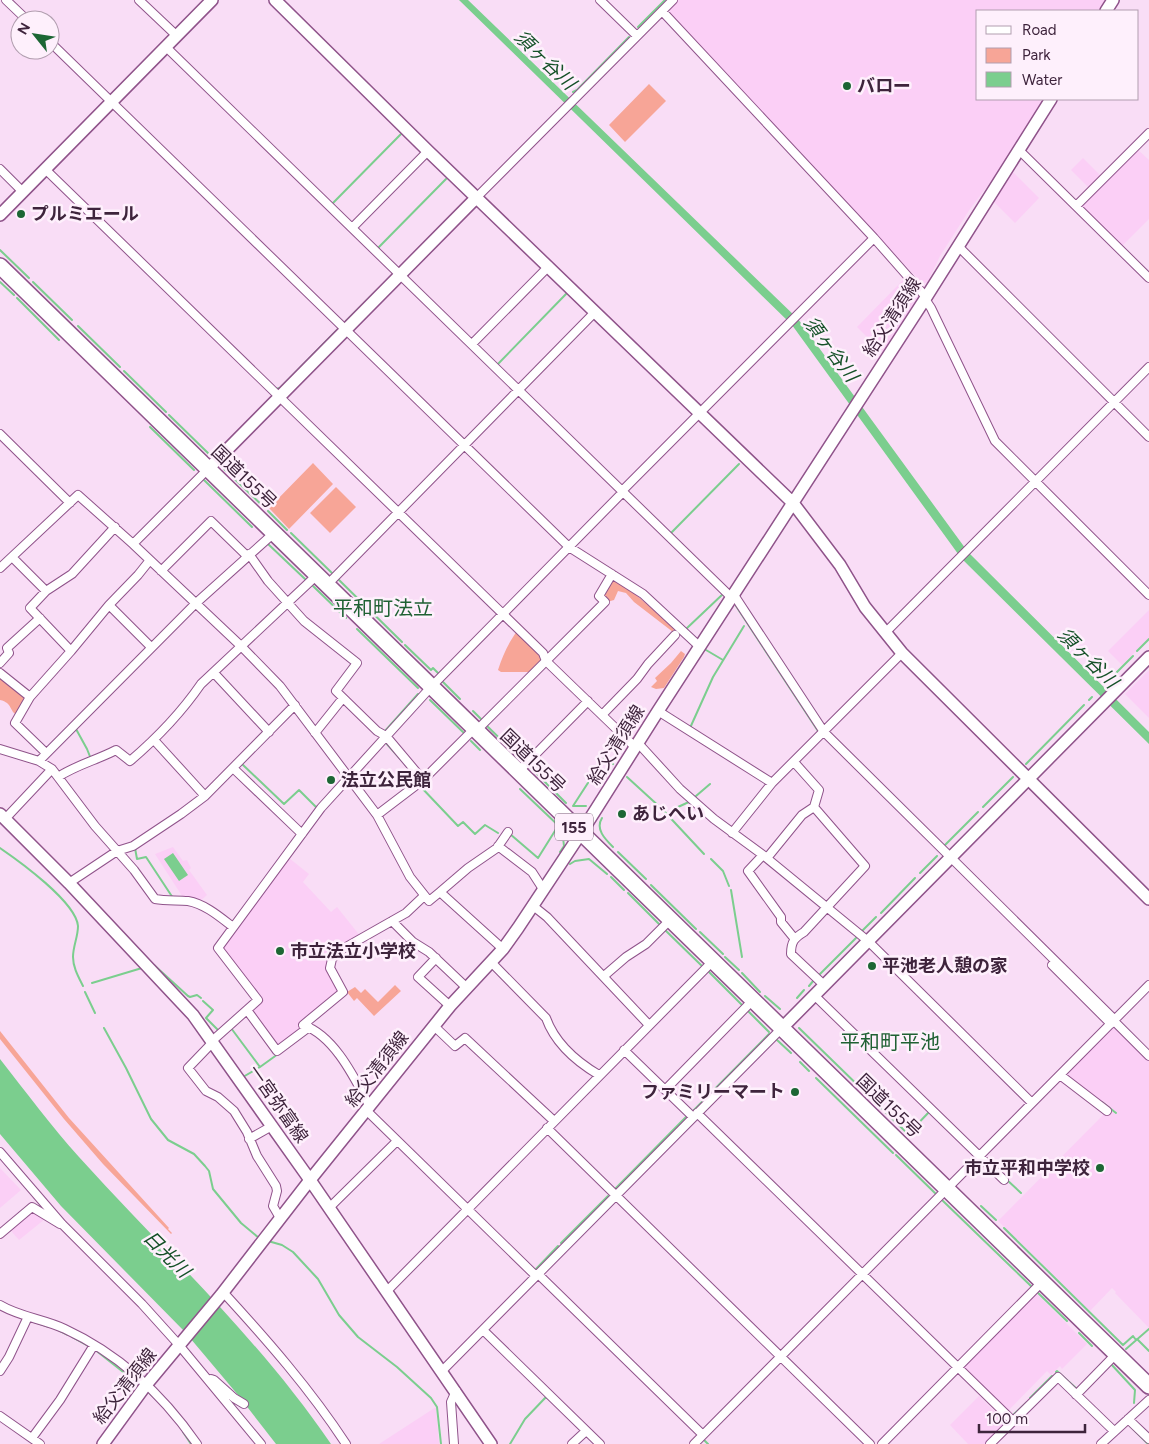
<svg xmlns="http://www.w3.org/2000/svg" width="1149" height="1444" font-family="Figtree,'Noto Sans JP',sans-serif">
	<rect width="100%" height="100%" fill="#f9ddf6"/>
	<path fill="#fbcff6" d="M 678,0 L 1105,0 L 1098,11 L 978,11 L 978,99 L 1043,99 L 995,176 L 970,209 L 940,256 L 927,283 L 922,283 L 670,13 L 670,8 Z
		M 1136,148 L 1149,160 L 1149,219 L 1121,247 L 1080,206 Z
		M 1083,158 L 1103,178 L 1091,190 L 1071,170 Z
		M 1013,172 L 1039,198 L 1015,223 L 994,202 Z
		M 903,280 L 918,297 L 882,352 L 857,327 Z
		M 1149,610 L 1149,638 L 1122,665 L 1108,651 Z
		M 1149,670 L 1149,718 L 1125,694 Z
		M 173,847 L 183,861 L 187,860 L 191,868 L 189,870 L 207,895 L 198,903 L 184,899 L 155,854 Z
		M 289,858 L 309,874 L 303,882 L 331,912 L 337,907 L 361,937 L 330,958 L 340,989 L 339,994 L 302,1030 L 280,1046 L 276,1046 L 252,1013 L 252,1009 L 263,999 L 259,992 L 252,989 L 224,953 L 224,946 Z
		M 1114,1025 L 1149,1059 L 1149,1328 L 1115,1293 L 1116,1292 L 1112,1288 L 1090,1311 L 998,1221 L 1109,1109 L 1115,1114 L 1117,1113 L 1066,1075 L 1066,1072 Z
		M 0,1168 L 21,1190 L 0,1208 Z
		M 31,1210 L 45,1219 L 19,1240 L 12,1232 L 12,1226 Z
		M 1035,1292 L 1087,1344 L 1062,1369 L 1060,1366 L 1051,1375 L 1047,1371 L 1007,1412 L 962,1367 Z
		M 979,1396 L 1006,1423 L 987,1444 L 968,1444 L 950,1425 Z
		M 436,1407 L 439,1444 L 379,1444 Z"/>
	<path fill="#f7a597" d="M 649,84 L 666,101 L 625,142 L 609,125 Z
		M 313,463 L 333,484 L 289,529 L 269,508 Z
		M 336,487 L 356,507 L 330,533 L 310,513 Z
		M 611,578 C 635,591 654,611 674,629 L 673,632 L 634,602 L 626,593 L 618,591 L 614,600 L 607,602 L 601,596 Z
		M 517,631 L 543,656 L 543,662 L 533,672 L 501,672 L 498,670 C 503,655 508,644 517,631 Z
		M 681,651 L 685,654 L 684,657 L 664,688 L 656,689 L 651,687 L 657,681 L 655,678 L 671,663 Z
		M 0,675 L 27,698 L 17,715 C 9,711 13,703 0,700 Z
		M 395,985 L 401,991 L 374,1016 L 357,998 L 354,1001 L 347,992 L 355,987 L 361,993 L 365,989 L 378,1002 Z
		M 0,1031 L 69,1118 L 169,1228 L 168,1229 L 172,1233 L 171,1234 L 103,1164 L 64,1119 L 0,1039 Z"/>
	<path fill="#7bce8e" d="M 459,0 L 468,0 L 798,319 L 968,552 L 1149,732 L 1149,744 L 961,558 L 792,325 Z
		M 173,853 L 188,875 L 179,881 L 164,859 Z
		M 0,1059 C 26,1092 51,1126 79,1157 C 165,1252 258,1337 331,1444 L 276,1444 L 238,1395 L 185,1332 L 61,1206 L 0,1134 Z"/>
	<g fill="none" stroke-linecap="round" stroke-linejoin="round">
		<path stroke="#7bce8e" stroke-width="2" d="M 638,27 L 665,0
			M 573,92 L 577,90 L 629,37
			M 332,204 L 401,134
			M 378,248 L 446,179
			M 0,250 L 29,278
			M 386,281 L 393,274 L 392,271
			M 0,282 L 14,295
			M 33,282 L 72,320
			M 17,298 L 59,340
			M 346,321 L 378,289
			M 78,326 L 120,367
			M 497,365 L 567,293
			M 124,371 L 166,412
			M 275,389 L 280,388 L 339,328
			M 169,415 L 210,455
			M 150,427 L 194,470
			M 223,468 L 265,508
			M 204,480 L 252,527
			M 268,511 L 287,530
			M 291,533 L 334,575
			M 671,533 L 739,464
			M 267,543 L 305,579
			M 337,578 L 402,642
			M 313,586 L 346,618
			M 736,606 L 818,731
			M 357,629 L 418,688
			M 686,629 L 724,593
			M 405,645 L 431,670 L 433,668 L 439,674
			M 706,650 L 723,660
			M 1137,651 L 1149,639
			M 1108,681 L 1133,656
			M 443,682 L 460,699
			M 630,691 L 642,678
			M 430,700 L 465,734
			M 1089,700 L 1092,697
			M 473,711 L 481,719
			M 486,725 L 523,761
			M 690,728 L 713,677 L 744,626
			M 76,729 L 87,749 L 91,759
			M 385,731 L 418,694
			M 471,741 L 480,750
			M 386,743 L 411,771
			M 605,757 L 613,764
			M 242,764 L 284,804 L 299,790 L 316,807
			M 1026,764 L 1084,705
			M 529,766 L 566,803
			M 627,777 L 662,809 L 704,854
			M 420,786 L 458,826 L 463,822 L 475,834 L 485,825 L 498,833
			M 520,789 L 562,829 L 564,846 L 560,852
			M 696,796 L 710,784
			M 573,806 L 619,735
			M 573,806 L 586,806
			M 983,807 L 1013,777
			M 667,815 L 678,807 L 691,801
			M 602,818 C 595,829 605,839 613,847
			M 510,834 L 538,858 L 558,826
			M 944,846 L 978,812
			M 0,848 C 19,861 76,902 78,926 C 78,937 73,946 73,957 C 73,967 78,976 83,986
			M 135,848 L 137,859 L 146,857 L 173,898
			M 618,852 L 646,879
			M 711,859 L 723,871 L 729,886
			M 570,864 L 575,861 L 589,859 L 607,874
			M 920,873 L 937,856
			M 611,877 L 624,890
			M 651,885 L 696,929
			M 731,890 L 742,957
			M 628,893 L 660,925
			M 881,913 L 915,878
			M 664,929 L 703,967
			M 862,931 L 876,917
			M 700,932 L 723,954
			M 725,957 L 739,970
			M 154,965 L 188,996 L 190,997 L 197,995 L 201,998
			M 708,971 L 743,1006
			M 742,973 L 760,992
			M 818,976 L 856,938
			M 92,983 L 142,968
			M 809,986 L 814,980
			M 85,992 L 95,1013
			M 765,996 L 780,1009
			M 797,998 L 804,990
			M 203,1001 L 213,1010 L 206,1018 L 219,1031
			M 747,1010 L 769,1032
			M 104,1028 L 126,1068 L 151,1119 L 168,1140 L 194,1154 L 205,1166 L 209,1171 L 213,1189 L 241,1223 L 259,1238
			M 231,1028 L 260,1067 L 310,1031
			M 799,1028 L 908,1134 L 930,1111
			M 777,1040 L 791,1053
			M 800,1062 L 809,1071
			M 243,1077 L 260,1067
			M 816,1078 L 893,1153
			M 1102,1102 L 1116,1113
			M 692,1112 L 769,1034
			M 896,1155 L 937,1195
			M 1006,1179 L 1021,1193
			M 616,1188 L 686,1117
			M 942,1200 L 1032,1287
			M 981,1206 L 996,1220
			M 1004,1228 L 1123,1345 L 1133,1336 L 1136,1340
			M 268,1241 L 282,1245 L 293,1252 L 318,1279 L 339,1315 L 358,1337 L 397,1367 L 431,1398 L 437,1407 L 441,1444
			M 561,1243 L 608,1196
			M 536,1269 L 558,1246
			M 1036,1291 L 1067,1321
			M 28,1320 L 49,1327
			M 54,1328 L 68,1335
			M 1079,1333 L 1092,1346
			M 72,1337 L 90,1347
			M 1137,1339 L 1149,1351
			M 94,1349 L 141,1386
			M 1126,1349 L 1149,1329
			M 1111,1364 L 1135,1390 L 1134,1403
			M 1056,1372 L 1057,1371 L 1077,1389
			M 147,1391 L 158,1401
			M 1030,1398 L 1052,1376
			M 1012,1416 L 1027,1402
			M 1129,1425 L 1148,1444
			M 183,1432 L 191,1444
			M 586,1435 L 595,1444
			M 704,1440 L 708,1444
			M 510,1444 L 525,1419 L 546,1397 L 550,1400"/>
		<g stroke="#8f538a" stroke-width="10">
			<path id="street" d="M 6,0 L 27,20
				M 139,0 L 177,36
				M 600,0 L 637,36
				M 662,11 L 874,238 L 926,297
				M 50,42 L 569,547 L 643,594 L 700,647
				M 166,47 L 732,598
				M 1019,150 L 1149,278
				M 0,169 L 23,192
				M 45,169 L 543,653 L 546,661 L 635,747
				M 477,197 L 673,0
				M 1076,206 L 1149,133
				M 352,228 L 428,151
				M 958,246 L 1149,437
				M 925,299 L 931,308 L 995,441 L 1149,595
				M 472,344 L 549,266
				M 0,434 L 70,503
				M 622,491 L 874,238
				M 115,527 L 72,574 L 46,591 L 30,608 L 71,651 L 109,605 L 151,647
				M 133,544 L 208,469
				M 249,554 L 268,581 L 304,621 L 357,663 L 336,691 L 377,731 L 386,736 L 423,780
				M 12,557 L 46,591
				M 0,568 L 78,495 L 133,544 L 242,647 L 280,686 L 377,815 L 410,877 L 429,901 L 440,892 L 503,949
				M 161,571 L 211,521 L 247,556
				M 327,585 L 595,312
				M 734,595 L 824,732 L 1115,1020
				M 109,605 L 138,575 L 150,560
				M 885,633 L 1149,367
				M 0,663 L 9,653 L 7,648 L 40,618
				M 0,673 L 30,697
				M 214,673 L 269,732
				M 658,711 L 772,783
				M 602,715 L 637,679 L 648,664 L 675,635
				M 476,731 L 605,602 L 599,596 L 612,574
				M 315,733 L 343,698
				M 154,740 L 205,796
				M 638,743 L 680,789 L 714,819 L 763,855 L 868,941 L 1032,1103
				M 0,749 L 39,761 L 52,769 L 95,826 L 134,870 L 155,899 C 166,901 177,900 188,901 C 205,904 220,917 233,927
				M 46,753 L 15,723 L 30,697 L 71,651
				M 39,761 L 195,604 L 274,533
				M 794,762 L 819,790 L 814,807 L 865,866 L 804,932 C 794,938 791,942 791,954 L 824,985
				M 233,768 L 302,834
				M 518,772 L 588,701
				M 58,777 C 76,765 97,760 116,750 L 130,761 C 157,738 181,713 201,684 L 317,575
				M 377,815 L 423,780 L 474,729
				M 5,819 L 52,769
				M 732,833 L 772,783 L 902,653
				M 498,846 L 532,872 L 543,889
				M 763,855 L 748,871 L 781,917 L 781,922 L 794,938
				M 767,858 L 802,815 L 814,807
				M 69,883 L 117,851 L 133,846 L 181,814 L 205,796 L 295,705
				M 440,892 L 468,868 L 497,848 L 508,832
				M 532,905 L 547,917 L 649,1025
				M 392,921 L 413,942 L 429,952 L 467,988
				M 436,958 L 418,977 L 450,1006
				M 491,962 L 546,1018 C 555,1043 577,1062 599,1075
				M 1052,965 L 1111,1024
				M 604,976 L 626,957 L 646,944 L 670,920
				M 814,995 L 1004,1180
				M 247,1010 L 277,1051 L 309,1027
				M 1114,1021 L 1149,1056
				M 434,1026 L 455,1046 L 465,1038 L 554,1121
				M 212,1041 L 258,1000 L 218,948 L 321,808 L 431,687 L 623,492
				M 213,1042 L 188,1068 L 206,1091 L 218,1097 L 234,1111 L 247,1132 L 257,1156 L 276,1186 L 277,1191 L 273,1206 L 280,1218
				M 624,1050 L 693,1117
				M 1060,1075 L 1107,1111
				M 665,1090 L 753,1000
				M 370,1107 C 355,1079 335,1036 303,1025 L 343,992 L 330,968 L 332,959 L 339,951 L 406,913 L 424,896
				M 367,1111 L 536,1276
				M 697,1113 L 1013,1421
				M 547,1128 L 870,1444
				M 249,1139 L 272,1126
				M 0,1152 L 62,1224 L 142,1304 L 179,1345 L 261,1444
				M 329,1208 L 397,1141
				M 0,1234 L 32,1207 L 60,1224
				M 538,1274 L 703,1435
				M 223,1292 C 267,1340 310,1389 346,1444
				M 386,1292 L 713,961
				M 0,1305 C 20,1317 44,1319 65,1329 C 119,1354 163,1395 197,1444
				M 483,1330 L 600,1444
				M 0,1371 L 9,1357 L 26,1321
				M 442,1371 L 782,1028
				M 211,1379 L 214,1380 L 234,1398 L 244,1404
				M 1076,1395 L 1116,1354
				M 0,1416 L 40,1444
				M 1128,1419 L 1149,1439
				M 32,1438 L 60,1400 L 94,1345
				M 454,1444 L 451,1402 L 456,1391
				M 572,1444 L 586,1431
				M 694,1444 L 1149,985
				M 882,1444 L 1042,1282
				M 990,1444 L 1058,1377 L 1114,1431
				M 1101,1444 L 1149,1400"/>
		</g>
		<g stroke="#8f538a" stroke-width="14">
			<path id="secondary" d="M 275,0 L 428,151 L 793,503 L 840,565 L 865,607 L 902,653 L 1149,899
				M 1106,11 L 1113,0
				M 0,215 L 212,0
				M 208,469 L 477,197
				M 0,814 L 69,883 L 193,1015 L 310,1180 L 491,1444
				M 782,1028 L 1149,657
				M 103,1444 L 146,1385 L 221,1295 L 310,1180 L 450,1006 L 503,949 L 518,928 L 581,833 L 658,711 L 925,299 L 1051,99"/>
		</g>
		<g stroke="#8f538a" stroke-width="18">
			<path id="highway" d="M 0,266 L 1149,1386"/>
		</g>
		<use href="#street" stroke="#fff" stroke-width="8"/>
		<use href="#secondary" stroke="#fff" stroke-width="11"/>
		<use href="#highway" stroke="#fff" stroke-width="15"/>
	</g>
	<g fill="#1c6634" stroke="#fef0fc" stroke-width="2">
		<circle cx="847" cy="86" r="5"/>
		<circle cx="21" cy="214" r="5"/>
		<circle cx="331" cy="780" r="5"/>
		<circle cx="622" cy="814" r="5"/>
		<circle cx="280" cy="951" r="5"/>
		<circle cx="872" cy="966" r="5"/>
		<circle cx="795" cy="1092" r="5"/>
		<circle cx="1100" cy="1168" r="5"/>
	</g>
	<g text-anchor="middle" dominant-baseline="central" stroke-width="5" stroke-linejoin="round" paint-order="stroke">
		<rect fill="#fef0fc" stroke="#786176" stroke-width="1" x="555" y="813.5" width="38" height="27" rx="4"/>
		<g font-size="16" font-weight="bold" fill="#3e243c">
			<text x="574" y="827">155</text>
		</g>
		<g font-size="18" font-weight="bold" fill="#3e243c" stroke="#fef0fc" text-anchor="start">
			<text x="857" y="86">バロー</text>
			<text x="31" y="214">プルミエール</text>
			<text x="341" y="780">法立公民館</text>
			<text x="632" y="814">あじへい</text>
			<text x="290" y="951">市立法立小学校</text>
			<text x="882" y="966">平池老人憩の家</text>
			<text x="785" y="1092" text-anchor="end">ファミリーマート</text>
			<text x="1090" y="1168" text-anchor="end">市立平和中学校</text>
		</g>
		<g font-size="18" fill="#3e243c" stroke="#fef0fc">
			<text transform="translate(892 317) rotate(-57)">給父清須線</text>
			<text transform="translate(244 477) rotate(44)">国道155号</text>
			<text transform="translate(616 745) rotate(-58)">給父清須線</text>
			<text transform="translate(533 761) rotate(44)">国道155号</text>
			<text transform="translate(377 1069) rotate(-52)">給父清須線</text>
			<text transform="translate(278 1104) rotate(55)">一宮弥富線</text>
			<text transform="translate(889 1106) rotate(44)">国道155号</text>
			<text transform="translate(125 1386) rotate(-52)">給父清須線</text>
		</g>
		<g font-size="19" font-style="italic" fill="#155128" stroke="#fef0fc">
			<text transform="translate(545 60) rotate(44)">須ヶ谷川</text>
			<text transform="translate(831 349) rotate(53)">須ヶ谷川</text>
			<text transform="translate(1088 658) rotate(45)">須ヶ谷川</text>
			<text transform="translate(167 1254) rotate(45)">日光川</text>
		</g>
		<g font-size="20" fill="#1f6133" stroke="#fef0fc">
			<text x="383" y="608">平和町法立</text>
			<text x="890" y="1042">平和町平池</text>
		</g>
	</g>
	<rect x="976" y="10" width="162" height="90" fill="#fef0fc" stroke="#b19eaf"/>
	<rect x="986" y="26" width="25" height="8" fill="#ffffff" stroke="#b19eaf"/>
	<text x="1022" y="35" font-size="15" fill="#3e243c">Road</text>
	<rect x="986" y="48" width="25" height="15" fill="#f7a597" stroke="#b19eaf"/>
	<text x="1022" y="60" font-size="15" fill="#3e243c">Park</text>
	<rect x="986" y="72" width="25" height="15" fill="#7bce8e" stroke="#b19eaf"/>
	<text x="1022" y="85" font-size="15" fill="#3e243c">Water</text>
	<g transform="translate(35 35) rotate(300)"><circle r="24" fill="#fef0fc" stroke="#b19eaf"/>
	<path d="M0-4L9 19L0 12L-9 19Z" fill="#1c6634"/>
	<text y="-8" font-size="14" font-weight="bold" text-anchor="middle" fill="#3e243c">N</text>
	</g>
	<path d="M979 1424v8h106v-8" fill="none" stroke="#3e243c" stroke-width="2.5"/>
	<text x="986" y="1424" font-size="15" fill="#3e243c" stroke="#fef0fc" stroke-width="4" paint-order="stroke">100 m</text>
</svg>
